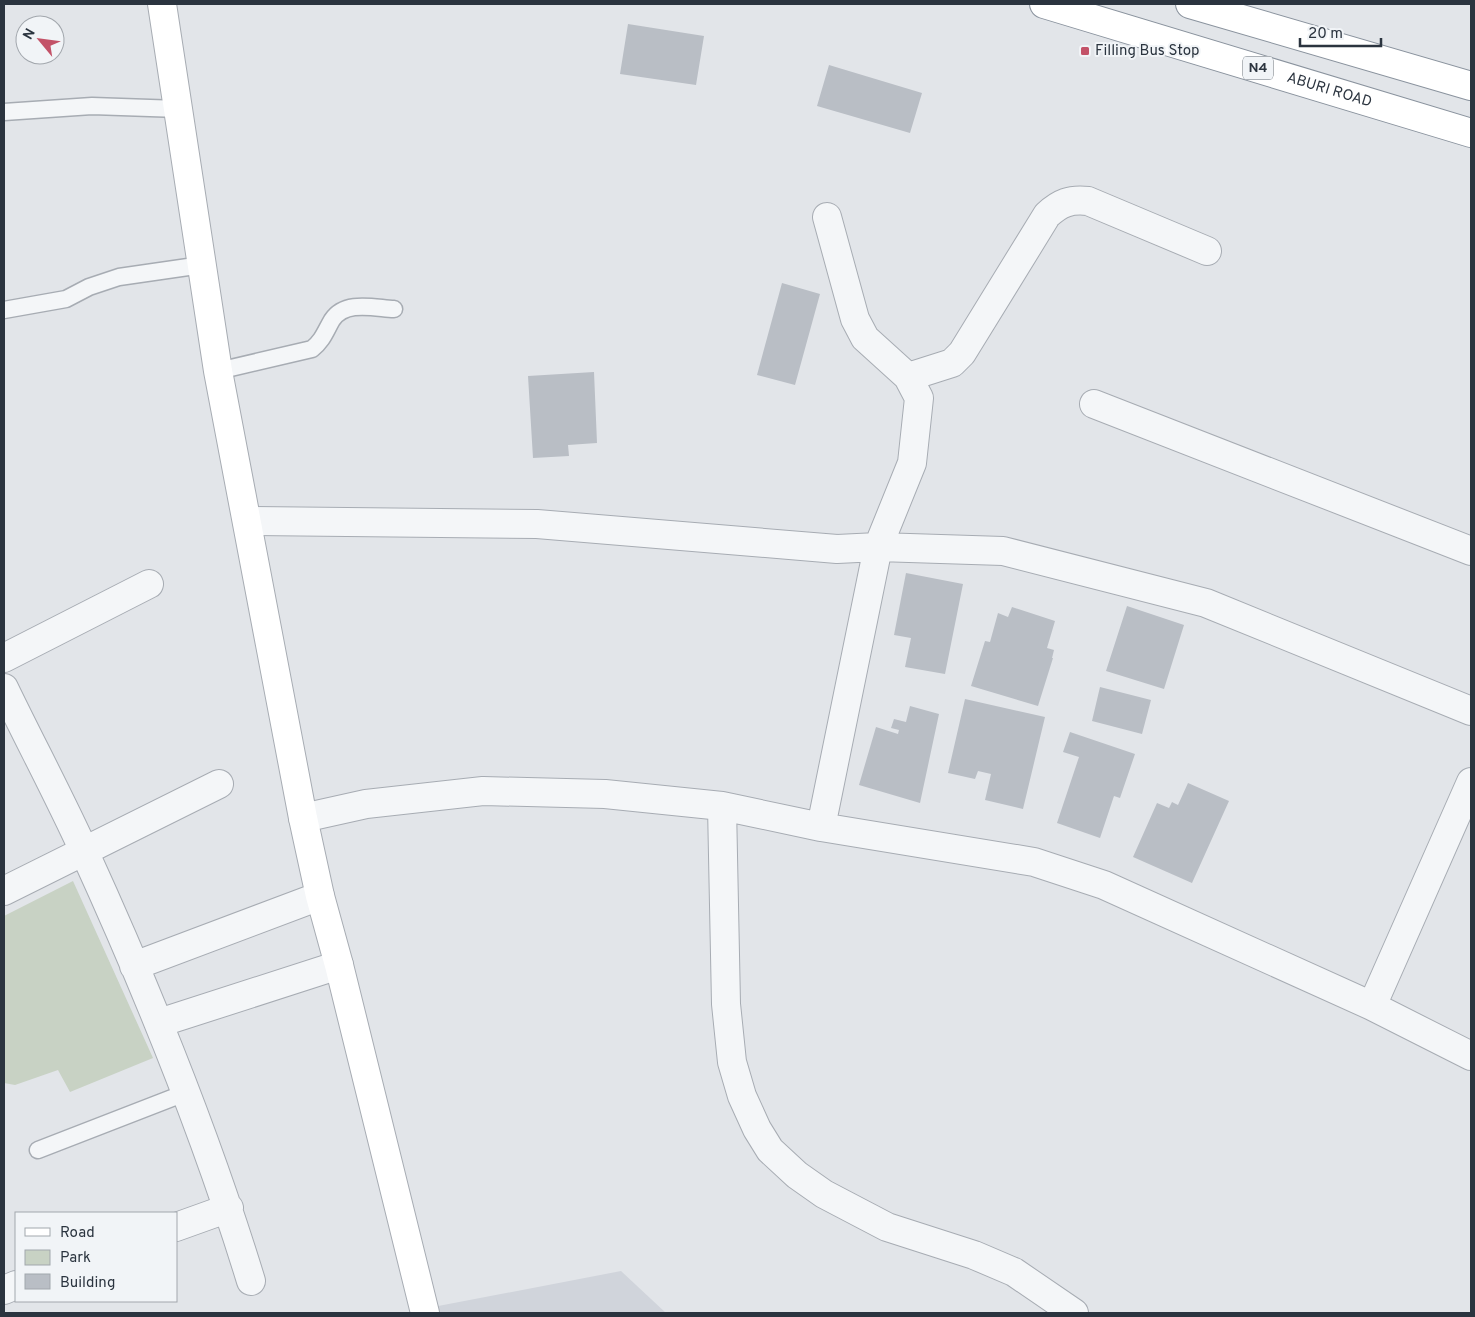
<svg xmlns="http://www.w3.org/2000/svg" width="1475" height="1317" font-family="Overpass,sans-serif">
	<rect width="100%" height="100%" fill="#e2e5e9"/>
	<path fill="#d0d4db" d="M 621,1271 L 666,1313 L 434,1313 L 433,1307 Z"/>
	<path fill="#c8d2c4" d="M 73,881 L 153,1058 L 70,1092 L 58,1070 L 15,1085 L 4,1083 L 4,916 Z"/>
	<path fill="#b9bec5" d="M 628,24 L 704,36 L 696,85 L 620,74 Z
		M 829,65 L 922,93 L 910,133 L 817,106 Z
		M 782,283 L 820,294 L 795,385 L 757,375 Z
		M 594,372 L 597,443 L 568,445 L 569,456 L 533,458 L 528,376 Z
		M 906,573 L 963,584 L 945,674 L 905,667 L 911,638 L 894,635 Z
		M 1127,606 L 1184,625 L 1164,689 L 1106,671 Z
		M 1012,607 L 1055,621 L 1047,648 L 1054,650 L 1052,658 L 1053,658 L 1038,706 L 971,686 L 985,641 L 990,642 L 998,613 L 1008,617 Z
		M 1100,687 L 1151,700 L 1142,734 L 1092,721 Z
		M 965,699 L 1045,717 L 1023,809 L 985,800 L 991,774 L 978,771 L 975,779 L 948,773 Z
		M 910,706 L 939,714 L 920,803 L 859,785 L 876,727 L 898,734 L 899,730 L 891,728 L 894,719 L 906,722 Z
		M 1070,732 L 1135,754 L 1120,798 L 1114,796 L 1100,838 L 1057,823 L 1079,757 L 1063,752 Z
		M 1188,783 L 1229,801 L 1192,883 L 1133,857 L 1157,803 L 1169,808 L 1172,802 L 1178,805 Z"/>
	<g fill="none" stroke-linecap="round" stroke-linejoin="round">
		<g stroke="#a7acb3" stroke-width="19">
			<path id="lane" d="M 4,112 L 92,106 L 179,109
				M 4,310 L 66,299 L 89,287 L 119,277 L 202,265
				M 218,371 L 312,349 C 323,340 325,332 332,320 C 345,300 374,308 394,309
				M 38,1150 L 185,1093"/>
		</g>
		<g stroke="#a7acb3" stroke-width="30">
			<path id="street" d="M 908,377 L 952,363 L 962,353 L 1047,215 C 1060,203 1070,199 1088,201 L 1207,251
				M 1094,404 L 1471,551
				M 247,521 L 537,524 L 837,549 L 878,547 L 1003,551 L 1206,603 L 1471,711
				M 4,658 L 149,584
				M 4,688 C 30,742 59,796 84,851 C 148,991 206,1134 251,1281
				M 722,806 L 726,1004 L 732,1062 L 742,1096 L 757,1129 L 770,1150 L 797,1175 L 824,1194 L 887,1227 L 974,1255 L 1014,1272 L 1074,1313
				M 303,818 L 366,804 L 483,791 L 605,794 L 722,806 L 821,827 L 1034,862 L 1104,885 L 1372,1006 L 1471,1056
				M 821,827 L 878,547 L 912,463 L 919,398 L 908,377 L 865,338 L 855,319 L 827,217
				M 4,891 L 219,784
				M 134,966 L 320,896
				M 1372,1006 L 1471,782
				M 159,1023 L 339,965
				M 176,1227 L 229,1208
				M 4,1290 L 16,1285"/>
		</g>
		<g stroke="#a7acb3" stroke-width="30">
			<path id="secondary" d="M 162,4 L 218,371 L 303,818 L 320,896 L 339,965 L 425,1313"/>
		</g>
		<g stroke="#8a939e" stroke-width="30">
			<g id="highway">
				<path id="s1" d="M 1044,4 L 1471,133"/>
				<path d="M 1190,4 L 1471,86"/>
			</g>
		</g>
		<use href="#lane" stroke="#f4f6f8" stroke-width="16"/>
		<use href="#street" stroke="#f4f6f8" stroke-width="28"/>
		<use href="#secondary" stroke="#fff" stroke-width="28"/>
		<use href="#highway" stroke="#fff" stroke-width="28"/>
	</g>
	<rect fill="#c35268" stroke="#f1f4f7" stroke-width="2" x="1080" y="46" width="10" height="10" rx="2.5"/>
	<g text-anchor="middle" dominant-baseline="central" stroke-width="4" stroke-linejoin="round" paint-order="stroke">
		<rect fill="#f1f4f7" stroke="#666e76" stroke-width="1" x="1243" y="56.5" width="30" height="23" rx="4"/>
		<g font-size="14" font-weight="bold" fill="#2b343f">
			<text x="1258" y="68">N4</text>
		</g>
		<g font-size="15" fill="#2b343f" stroke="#f1f4f7" text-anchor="start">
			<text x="1095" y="51">Filling Bus Stop</text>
		</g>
		<g font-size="15" fill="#2b343f" stroke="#f1f4f7">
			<text stroke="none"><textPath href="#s1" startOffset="298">ABURI ROAD</textPath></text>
		</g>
	</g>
	<rect width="1475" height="1317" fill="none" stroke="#2b343f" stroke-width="10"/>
	<rect x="15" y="1212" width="162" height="90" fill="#f1f4f7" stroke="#a2a7ad"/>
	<rect x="25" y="1228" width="25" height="8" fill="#ffffff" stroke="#a2a7ad"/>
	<text x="60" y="1237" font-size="15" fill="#2b343f">Road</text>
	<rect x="25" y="1250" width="25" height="15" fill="#c8d2c4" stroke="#a2a7ad"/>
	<text x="60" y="1262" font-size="15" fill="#2b343f">Park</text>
	<rect x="25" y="1274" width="25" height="15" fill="#b9bec5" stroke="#a2a7ad"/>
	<text x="60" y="1287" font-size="15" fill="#2b343f">Building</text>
	<g transform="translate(40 40) rotate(299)"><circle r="24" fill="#f1f4f7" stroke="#a2a7ad"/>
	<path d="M0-4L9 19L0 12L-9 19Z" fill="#c35268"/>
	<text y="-8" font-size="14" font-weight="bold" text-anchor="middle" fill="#2b343f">N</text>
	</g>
	<path d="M1300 38v8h81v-8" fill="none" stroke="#2b343f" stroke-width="2.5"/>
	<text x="1308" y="38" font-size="15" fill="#2b343f" stroke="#f1f4f7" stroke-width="4" paint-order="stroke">20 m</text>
</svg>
